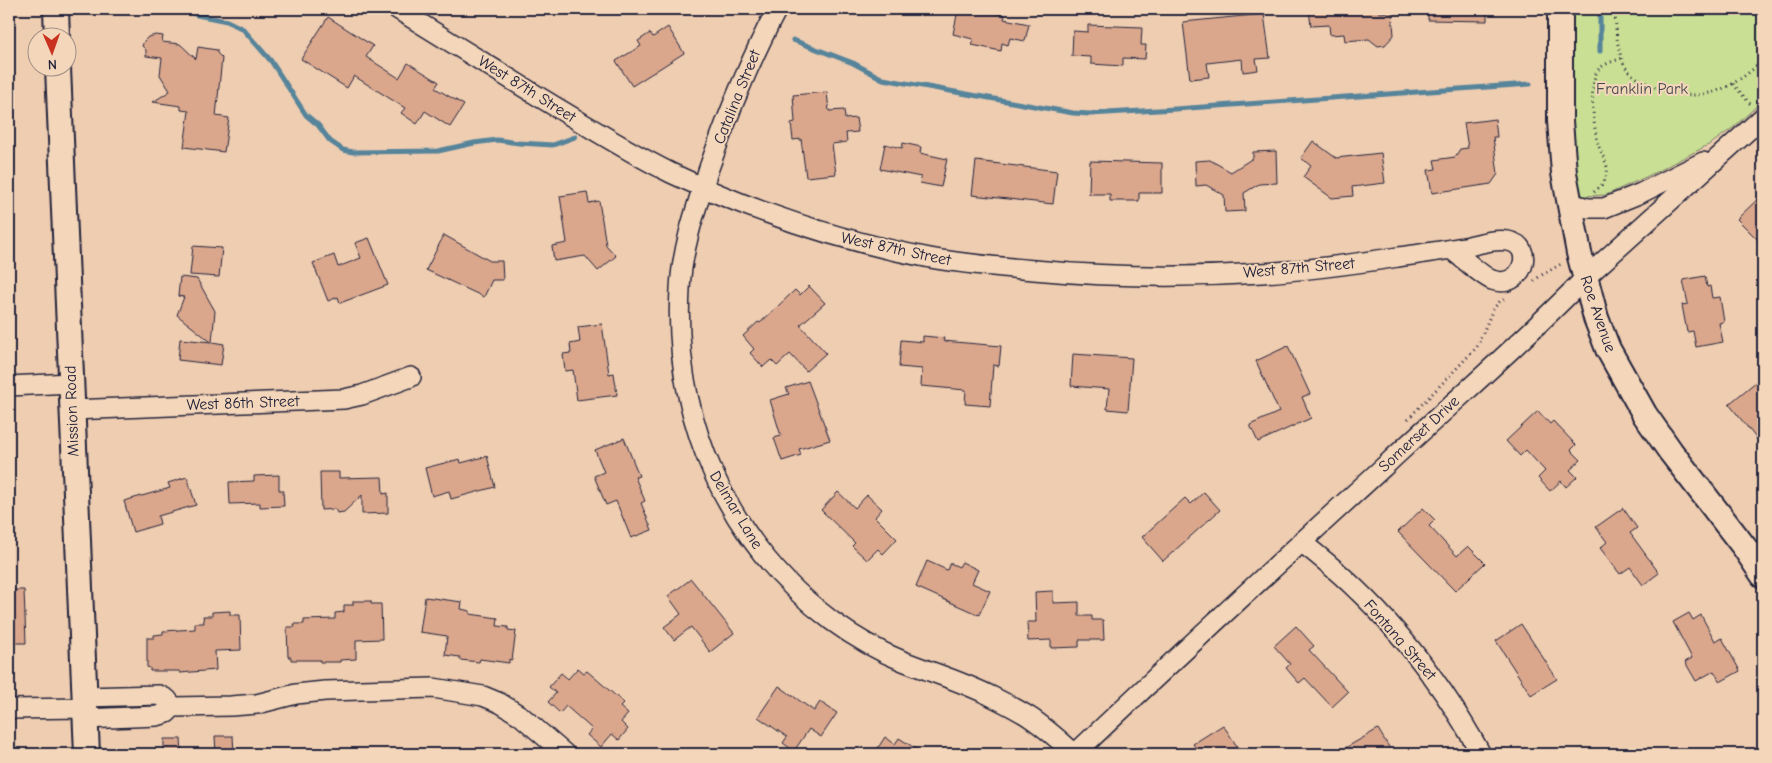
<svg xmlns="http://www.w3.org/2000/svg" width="1772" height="763" font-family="'Comic Neue',sans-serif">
	<rect width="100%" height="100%" fill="#efcdb1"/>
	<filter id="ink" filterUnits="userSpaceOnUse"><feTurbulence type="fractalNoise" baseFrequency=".02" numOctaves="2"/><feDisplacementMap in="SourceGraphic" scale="10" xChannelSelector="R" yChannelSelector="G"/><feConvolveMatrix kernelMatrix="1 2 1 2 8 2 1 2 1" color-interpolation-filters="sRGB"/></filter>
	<g filter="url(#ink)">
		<path fill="#c9df94" stroke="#768068" d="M 1560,9 L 1763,9 L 1763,100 L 1734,127 L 1712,143 L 1650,175 L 1606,195 L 1584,196 L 1579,191 L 1574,145 L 1560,121 Z"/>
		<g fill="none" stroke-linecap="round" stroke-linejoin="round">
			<path stroke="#57849a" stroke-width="5" d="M 183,9 L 197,15 L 227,21 L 243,29 L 271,61 L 306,115 L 318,125 L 330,141 L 343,150 L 353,152 L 438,151 L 474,143 L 497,140 L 519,143 L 553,145 L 575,137
				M 793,40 L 853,63 L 883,79 L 1073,113 L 1090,114 L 1175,109 L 1530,84
				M 1600,51 L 1600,9"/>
		</g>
		<path fill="#daa78d" stroke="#22223b" d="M 974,9 L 1005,15 L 1004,19 L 1029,24 L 1025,41 L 1010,38 L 1008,45 L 1002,43 L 1001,51 L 972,45 L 973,39 L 953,34 L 958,10 L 973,13 Z
			M 1309,9 L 1379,9 L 1380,13 L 1392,12 L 1394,35 L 1385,45 L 1378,46 L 1369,39 L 1345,41 L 1344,34 L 1330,35 L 1329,25 L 1311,26 Z
			M 1428,9 L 1487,9 L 1487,21 L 1428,20 Z
			M 1264,14 L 1270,58 L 1256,59 L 1258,70 L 1243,72 L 1242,59 L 1207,63 L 1209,77 L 1190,79 L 1183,22 Z
			M 328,17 L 373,46 L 366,57 L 399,78 L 408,63 L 439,82 L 435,88 L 464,105 L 450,127 L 425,111 L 417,124 L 401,113 L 405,108 L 354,76 L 347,88 L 301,59 Z
			M 1088,25 L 1142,27 L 1141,45 L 1146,45 L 1145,59 L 1123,58 L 1123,66 L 1091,64 L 1091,57 L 1072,56 L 1073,31 L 1088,32 Z
			M 668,27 L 684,53 L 632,86 L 616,61 L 641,46 L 638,41 L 650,33 L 653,37 Z
			M 156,35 L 163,36 L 162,42 L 180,44 L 196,59 L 198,47 L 217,50 L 217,53 L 222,58 L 216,116 L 229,118 L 224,152 L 184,147 L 189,111 L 181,110 L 181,106 L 153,102 L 170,91 L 160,75 L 162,58 L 146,56 L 146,50 L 142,46 L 144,41 L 148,37 Z
			M 827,92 L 829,111 L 844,110 L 845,119 L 856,118 L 858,132 L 846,133 L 847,142 L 832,144 L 836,174 L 806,177 L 801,139 L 793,140 L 791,123 L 795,122 L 793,95 Z
			M 1495,119 L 1497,137 L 1493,137 L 1498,174 L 1491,184 L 1432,193 L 1428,170 L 1436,169 L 1434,160 L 1455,157 L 1460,149 L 1468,148 L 1464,123 Z
			M 1313,141 L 1336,158 L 1381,153 L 1385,183 L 1352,187 L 1353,196 L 1332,198 L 1303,177 L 1311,166 L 1301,158 Z
			M 903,143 L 921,147 L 920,153 L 947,159 L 941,187 L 920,183 L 921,177 L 880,169 L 885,144 L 902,148 Z
			M 1276,151 L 1277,183 L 1259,184 L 1244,193 L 1245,211 L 1225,212 L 1224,195 L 1206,185 L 1196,186 L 1195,161 L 1210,160 L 1231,172 L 1253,158 L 1253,152 Z
			M 976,161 L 1057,171 L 1053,204 L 972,195 Z
			M 1090,161 L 1162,163 L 1162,193 L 1139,193 L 1139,201 L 1110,201 L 1110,194 L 1089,194 Z
			M 587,192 L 589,203 L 599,201 L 606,245 L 616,256 L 598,271 L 585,256 L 554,261 L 552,246 L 567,243 L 560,196 Z
			M 1763,194 L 1763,245 L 1737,219 Z
			M 444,235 L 490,261 L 502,261 L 503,280 L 492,280 L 484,297 L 426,270 Z
			M 369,238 L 388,285 L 340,303 L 338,297 L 328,301 L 313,263 L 334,255 L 338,267 L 361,258 L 355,243 Z
			M 193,246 L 222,248 L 219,277 L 190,275 Z
			M 1705,276 L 1707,287 L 1710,286 L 1712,298 L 1720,297 L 1724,322 L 1719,323 L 1723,342 L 1696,347 L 1693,331 L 1687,332 L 1682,305 L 1688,304 L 1683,280 Z
			M 180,277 L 197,279 L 215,311 L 212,342 L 224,344 L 221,365 L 178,360 L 180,339 L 211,342 L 177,315 L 184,297 L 178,296 Z
			M 809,286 L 825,303 L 800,325 L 826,353 L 806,371 L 790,354 L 777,366 L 771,360 L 763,367 L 750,353 L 754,349 L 743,336 L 758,322 L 760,323 L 795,290 L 800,295 Z
			M 602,324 L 609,374 L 614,373 L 617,395 L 577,400 L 573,370 L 565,371 L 563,354 L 571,353 L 570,344 L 580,342 L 578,327 Z
			M 923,336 L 944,338 L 943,341 L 1001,346 L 999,366 L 993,365 L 990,406 L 965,404 L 966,390 L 921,386 L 922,369 L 899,367 L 901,340 L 923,342 Z
			M 1288,346 L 1310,394 L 1302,397 L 1311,418 L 1258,442 L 1250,425 L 1279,412 L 1256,361 Z
			M 1073,354 L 1132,358 L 1128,411 L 1107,409 L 1109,389 L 1071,386 Z
			M 1763,376 L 1763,447 L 1729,404 Z
			M 808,381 L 830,440 L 799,449 L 801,455 L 782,461 L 774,438 L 781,436 L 770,400 L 789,394 L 786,388 Z
			M 1538,411 L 1550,424 L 1553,421 L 1576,445 L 1571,450 L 1581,460 L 1570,470 L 1577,477 L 1566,487 L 1561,481 L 1550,491 L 1538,478 L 1545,471 L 1526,450 L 1520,456 L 1506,441 Z
			M 624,438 L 639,476 L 635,477 L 645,501 L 641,503 L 652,530 L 631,538 L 616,501 L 606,505 L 594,476 L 604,472 L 595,450 Z
			M 487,456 L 495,487 L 451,499 L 449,491 L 432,496 L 425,468 L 460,459 L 461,463 Z
			M 320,472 L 339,472 L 339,478 L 382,477 L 383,494 L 388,493 L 388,513 L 362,514 L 362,495 L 344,512 L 337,513 L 335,509 L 321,510 Z
			M 279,475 L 279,490 L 283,490 L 284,506 L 260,507 L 260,503 L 230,504 L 229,482 L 254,481 L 254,476 Z
			M 187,477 L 196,505 L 158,516 L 160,524 L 133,532 L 124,501 L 170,488 L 168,483 Z
			M 838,492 L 855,508 L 867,495 L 882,509 L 875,517 L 897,539 L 883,554 L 878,549 L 867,560 L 852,546 L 855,543 L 821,510 Z
			M 1204,492 L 1220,510 L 1163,561 L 1142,537 L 1185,498 L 1191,504 Z
			M 1423,508 L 1435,520 L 1429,526 L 1457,556 L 1468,546 L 1485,563 L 1455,591 L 1398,532 Z
			M 1623,508 L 1637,528 L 1630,533 L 1659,573 L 1643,585 L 1630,567 L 1620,574 L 1600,548 L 1607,542 L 1596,527 Z
			M 927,561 L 947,570 L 950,563 L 959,567 L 962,562 L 978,570 L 972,583 L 990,591 L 979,615 L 916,587 Z
			M 691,579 L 734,633 L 710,652 L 691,627 L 674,640 L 664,627 L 681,614 L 668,596 Z
			M 9,590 L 24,590 L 26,643 L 9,643 Z
			M 1053,591 L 1053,603 L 1079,602 L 1079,616 L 1092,616 L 1092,620 L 1103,620 L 1104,640 L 1079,640 L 1079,647 L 1051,648 L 1051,640 L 1028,641 L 1027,622 L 1036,622 L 1035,592 Z
			M 425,597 L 462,602 L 461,609 L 470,611 L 470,614 L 498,618 L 497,626 L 508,627 L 508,630 L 516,631 L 512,660 L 509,659 L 509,663 L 480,659 L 479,662 L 460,660 L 460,657 L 445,655 L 447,636 L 420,632 Z
			M 353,601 L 371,601 L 371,604 L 381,604 L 382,639 L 356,640 L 356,659 L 340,660 L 340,662 L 320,662 L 320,660 L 291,660 L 291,657 L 288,657 L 287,627 L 295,627 L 294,624 L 304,624 L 304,620 L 335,619 L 335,613 L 344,612 L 344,605 L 353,605 Z
			M 230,611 L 230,615 L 240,615 L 241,650 L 215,651 L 216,670 L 180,673 L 179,671 L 150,671 L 150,668 L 147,667 L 147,638 L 154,638 L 154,635 L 163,634 L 163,631 L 195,629 L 195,623 L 204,623 L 203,616 L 212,616 L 212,612 Z
			M 1689,613 L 1693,620 L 1701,615 L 1715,641 L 1722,638 L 1740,671 L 1720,682 L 1714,671 L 1696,681 L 1685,662 L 1692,658 L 1673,622 Z
			M 1521,624 L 1557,679 L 1531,695 L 1496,641 Z
			M 1296,626 L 1314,646 L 1309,650 L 1348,692 L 1332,707 L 1305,678 L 1299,683 L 1286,668 L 1290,664 L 1274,646 Z
			M 578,668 L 584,673 L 587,671 L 624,703 L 620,707 L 628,714 L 621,722 L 628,729 L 619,740 L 612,734 L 601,747 L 587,735 L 592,729 L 566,706 L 560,713 L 548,702 L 556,693 L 549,687 L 561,673 L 568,679 Z
			M 779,686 L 814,711 L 820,702 L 837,713 L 821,737 L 809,729 L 794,751 L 783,743 L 787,737 L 758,717 Z
			M 1223,725 L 1242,754 L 1200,754 L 1193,744 Z
			M 1378,729 L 1393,754 L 1335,754 Z
			M 215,736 L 233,736 L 234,754 L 216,754 Z
			M 885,737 L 895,744 L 899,738 L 924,754 L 874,754 Z
			M 164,739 L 181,739 L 182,754 L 164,754 Z"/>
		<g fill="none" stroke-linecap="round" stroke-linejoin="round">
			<g stroke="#22223b" stroke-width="22">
				<path id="minor" d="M 397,9 C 445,39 493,68 541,98 C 584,124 626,151 671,173 C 754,212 840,241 930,258 C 965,264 999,267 1034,270 C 1109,277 1186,278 1262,273 C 1308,270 1353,264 1398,257 C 1422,254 1445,250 1469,246 C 1481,243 1495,239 1508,241 C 1537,246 1522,291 1492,280 C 1483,277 1460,256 1451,249
					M 777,9 C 750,60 728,114 709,168 C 696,208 682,248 680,289 C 673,420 727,542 832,621 C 854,637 878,651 903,661 C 933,673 964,682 993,697 C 1005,703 1019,710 1031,718 C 1046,728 1061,742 1075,754
					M 1569,203 L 1588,208 L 1604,208 L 1641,193 L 1703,162
					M 9,386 L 71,383
					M 72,410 L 344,399 L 362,395 L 411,377
					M 1301,542 C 1376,599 1436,672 1481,754
					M 84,697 L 159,695 L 167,699 L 173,707 L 167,713 L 157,716 L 84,719
					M 173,707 L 231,706 L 257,704 L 296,694 L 325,691 L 433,688 L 483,696 L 500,703 L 521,716 L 565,754
					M 9,709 L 84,708
					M 1075,754 C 1178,655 1283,559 1389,462 C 1454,401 1523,342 1585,278 L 1763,117"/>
			</g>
			<g stroke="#22223b" stroke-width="28">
				<path id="major" d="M 56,9 L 57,38
					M 1560,9 L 1560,121 L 1564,173 L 1579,253 L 1596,318 L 1608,349 L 1645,415 L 1671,452 L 1745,548 L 1763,575
					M 58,68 L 87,754"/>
			</g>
			<path stroke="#22223b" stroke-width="3" stroke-dasharray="1 4" stroke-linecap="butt" d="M 1615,9 C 1616,27 1616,49 1625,66 C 1630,76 1645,83 1655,87 C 1699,105 1731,91 1763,60
				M 1733,84 L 1752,106
				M 1594,192 C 1600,187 1606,182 1607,173 C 1609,164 1600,152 1598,144 C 1594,129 1587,78 1600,68 C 1606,63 1615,61 1622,58
				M 1534,281 L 1540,276 L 1561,264
				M 1408,419 L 1477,347 L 1493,309 L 1500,301 L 1504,299"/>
			<use href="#minor" stroke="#f4d7ba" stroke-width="19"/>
			<use href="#major" stroke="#f4d7ba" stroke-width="24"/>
		</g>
	</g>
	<g text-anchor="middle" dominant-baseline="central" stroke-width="4" stroke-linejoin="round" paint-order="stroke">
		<g font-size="16" fill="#22223b" stroke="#f4d7ba">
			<text transform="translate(527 89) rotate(32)">West 87th Street</text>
			<text transform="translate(737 97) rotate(-68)">Catalina Street</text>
			<text transform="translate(896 249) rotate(12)">West 87th Street</text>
			<text transform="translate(1299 268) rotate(-5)">West 87th Street</text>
			<text transform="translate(1598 314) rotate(71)">Roe Avenue</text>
			<text transform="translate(243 403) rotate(-2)">West 86th Street</text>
			<text transform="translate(72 411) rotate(-92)">Mission Road</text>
			<text transform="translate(1419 434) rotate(-43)">Somerset Drive</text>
			<text transform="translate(736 510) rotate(59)">Delmar Lane</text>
			<text transform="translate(1400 640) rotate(49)">Fontana Street</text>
		</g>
		<g font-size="16" fill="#43484d" stroke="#f4d7ba">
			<text x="1642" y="89">Franklin Park</text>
		</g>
	</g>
	<rect width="1772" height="763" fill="none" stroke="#f4d7ba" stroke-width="30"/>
	<rect x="15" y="15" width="1742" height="733" fill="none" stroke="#22223b" stroke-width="2" filter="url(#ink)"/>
	<g transform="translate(52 52) rotate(178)"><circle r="24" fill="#f4d7ba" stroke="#a08f87"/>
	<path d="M0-4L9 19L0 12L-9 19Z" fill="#c8321e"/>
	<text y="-8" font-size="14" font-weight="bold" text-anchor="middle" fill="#22223b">N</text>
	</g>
</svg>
